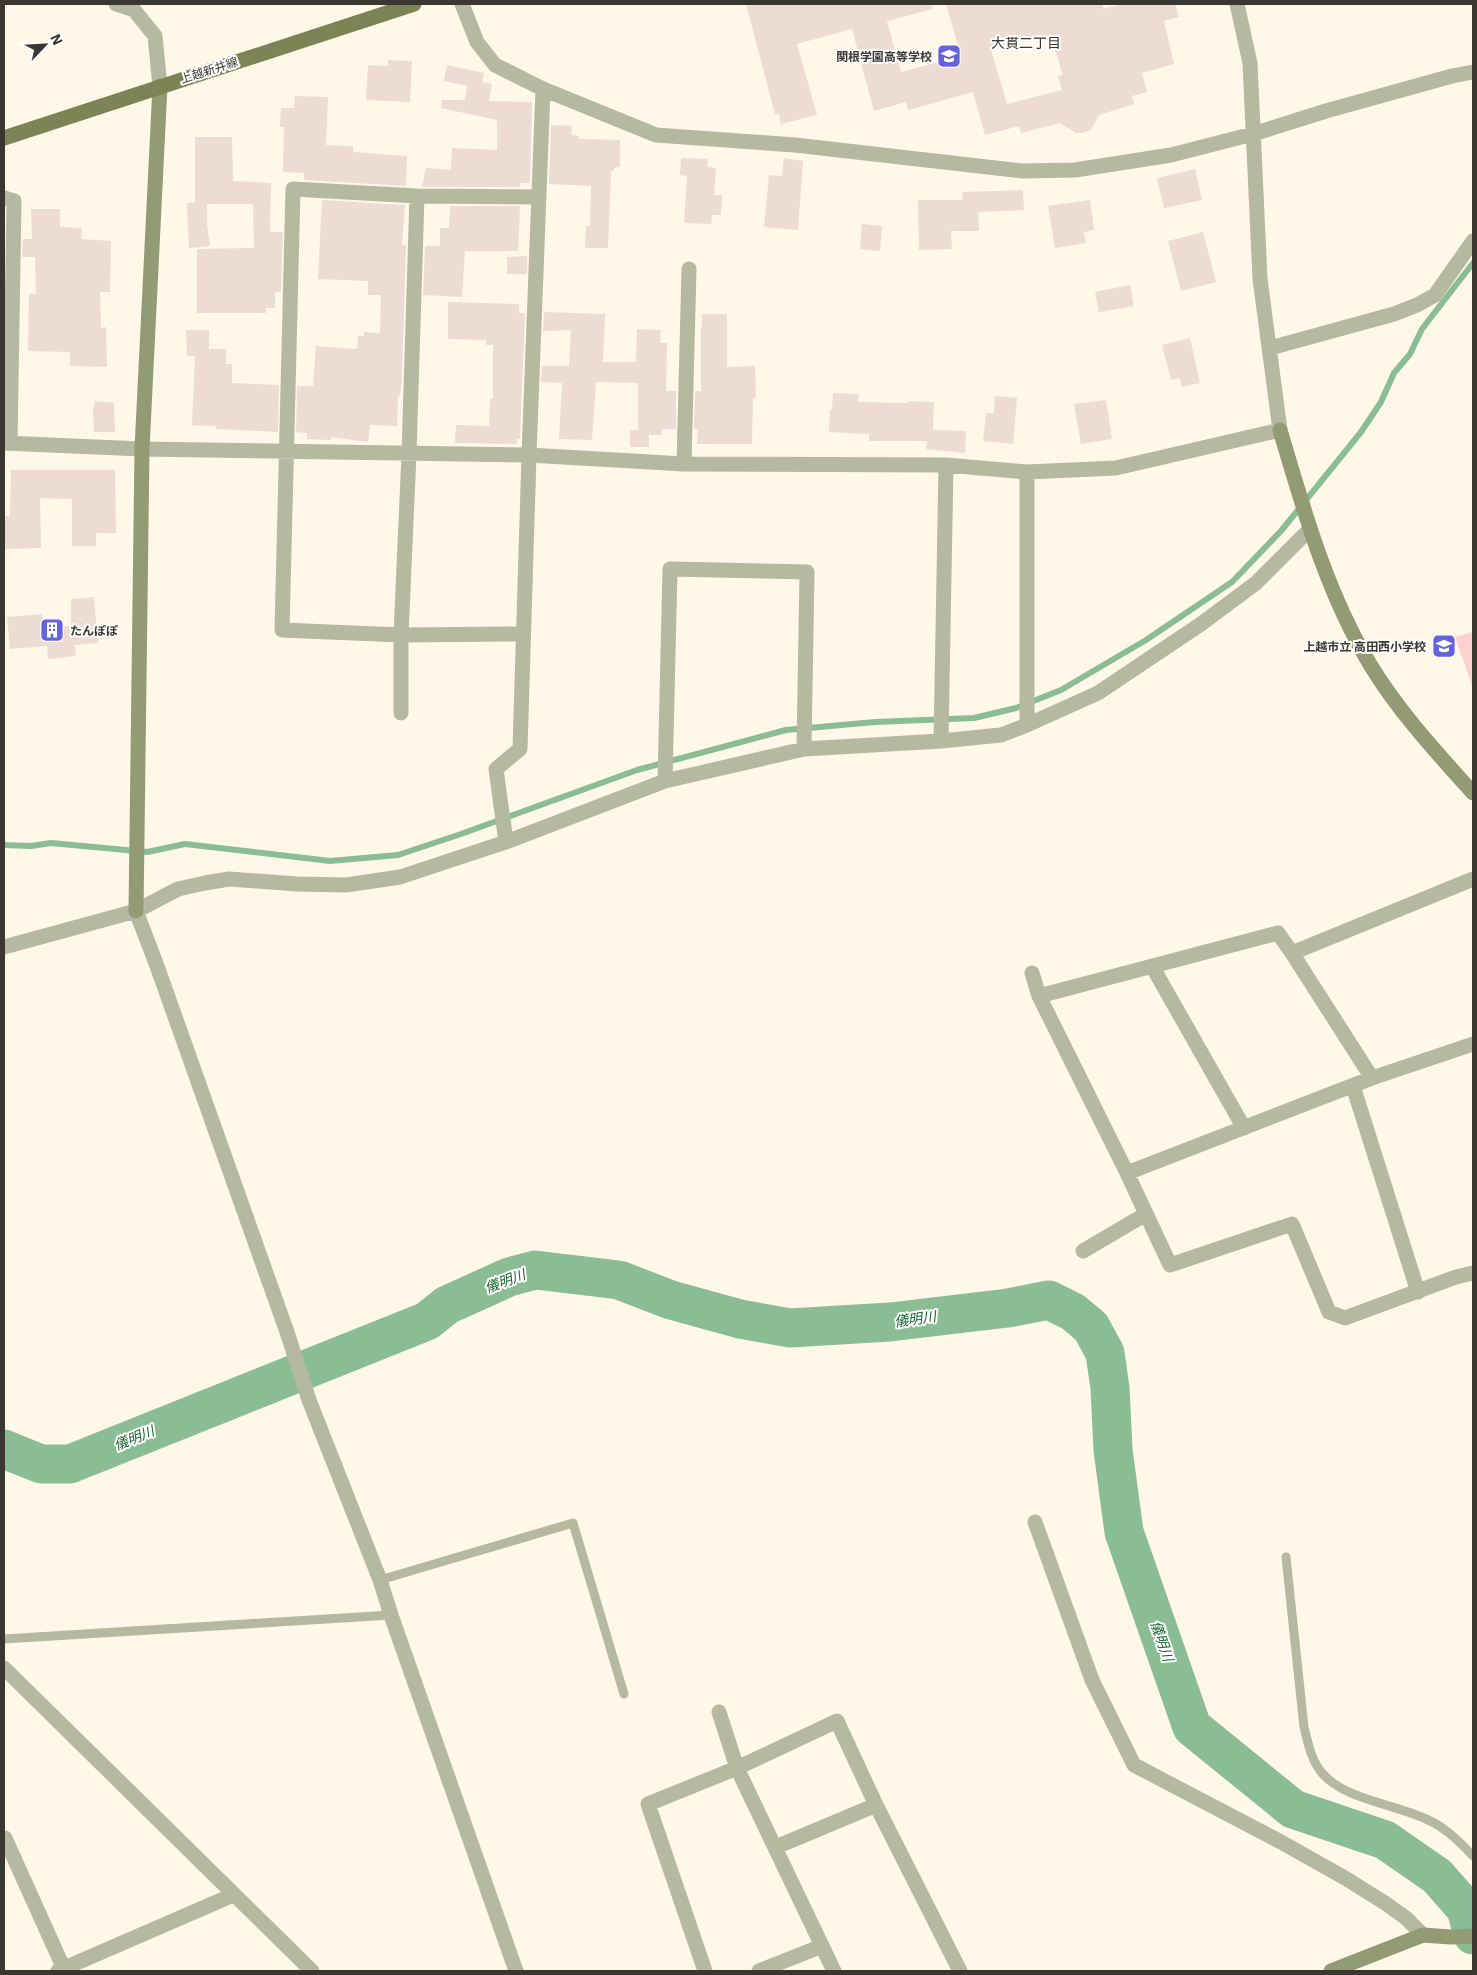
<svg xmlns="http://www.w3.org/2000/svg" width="1477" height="1975" font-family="'IBM Plex Sans','Noto Sans JP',sans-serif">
	<rect width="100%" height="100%" fill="#fff7e8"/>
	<path fill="#fed1d1" d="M 1473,632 L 1473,688 L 1455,637 Z"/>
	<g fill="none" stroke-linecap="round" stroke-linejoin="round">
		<path stroke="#8abd94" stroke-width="6" d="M 4,845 L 31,846 L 51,843 L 147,852 L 185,844 L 330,861 L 398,855 L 461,834 L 637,770 L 786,730 L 875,722 L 974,718 L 1016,708 L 1061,690 L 1146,640 L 1232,582 L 1281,531 L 1361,432 L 1381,402 L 1394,373 L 1410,354 L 1422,329 L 1473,263"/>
		<path stroke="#8abd94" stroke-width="39" d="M 4,1449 L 41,1464 L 70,1464 L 427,1321 L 447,1305 L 509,1277 L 535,1270 L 619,1280 L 671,1300 L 740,1319 L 790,1328 L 890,1322 L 1008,1308 L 1049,1300 L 1073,1312 L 1091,1327 L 1105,1353 L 1110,1388 L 1113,1450 L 1124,1532 L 1192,1727 L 1293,1809 L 1385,1840 L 1437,1876 L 1466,1909 L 1473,1935"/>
	</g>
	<path fill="#ecdcd3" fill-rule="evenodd" d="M 746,4 L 932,4 L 933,9 L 887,21 L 901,72 L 961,56 L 946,4 L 1103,4 L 1103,9 L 1124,4 L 1175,4 L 1179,17 L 1164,21 L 1174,64 L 1142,73 L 1147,92 L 1132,96 L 1134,104 L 1099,115 L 1091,130 L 1083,133 L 1076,133 L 1060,123 L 1021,133 L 1019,126 L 985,135 L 973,92 L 908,110 L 906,102 L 874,111 L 852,29 L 797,44 L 817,115 L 781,124 L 779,114 L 775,114 ZM 1026,37 L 1028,42 L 1051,37 L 1063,75 L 1058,76 L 1062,90 L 1007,104 L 991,50 Z
		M 388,60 L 412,61 L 410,102 L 366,100 L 368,65 L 388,66 Z
		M 447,65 L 484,73 L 482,82 L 492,84 L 489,101 L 532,102 L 530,183 L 521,183 L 520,187 L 422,187 L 426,168 L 451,170 L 452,148 L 497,150 L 497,120 L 441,108 L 442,100 L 465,100 L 467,86 L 444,81 Z
		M 295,96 L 328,97 L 326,145 L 353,146 L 353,152 L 407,156 L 406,186 L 304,180 L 304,173 L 283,172 L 284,127 L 280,127 L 281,108 L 294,108 Z
		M 551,125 L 572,126 L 571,135 L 579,136 L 579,139 L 620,140 L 620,167 L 614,168 L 614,171 L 611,171 L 608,248 L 585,248 L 586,226 L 590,226 L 591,186 L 549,184 Z
		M 195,137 L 232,137 L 233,181 L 271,183 L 270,232 L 283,232 L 281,292 L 275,292 L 275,308 L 266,308 L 266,313 L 197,313 L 197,249 L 254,248 L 253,204 L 207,204 L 207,224 L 210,246 L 189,248 L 187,203 L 195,203 Z
		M 681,158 L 708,159 L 707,167 L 716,168 L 714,195 L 722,195 L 721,215 L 712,215 L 711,224 L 684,223 L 687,176 L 680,175 Z
		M 784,158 L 803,161 L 798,230 L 764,227 L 769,175 L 782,176 Z
		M 1195,169 L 1202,200 L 1164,208 L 1157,178 Z
		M 1023,190 L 1024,210 L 978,212 L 979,231 L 951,231 L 952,249 L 919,250 L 918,200 L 963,200 L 962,192 Z
		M 322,200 L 405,205 L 402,245 L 406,245 L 402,379 L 400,396 L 398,396 L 397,426 L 370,425 L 368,442 L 331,437 L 331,440 L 307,439 L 307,433 L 296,432 L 297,386 L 313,386 L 316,346 L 357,349 L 358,336 L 364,336 L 364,332 L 380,333 L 381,295 L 368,295 L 368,281 L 318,279 Z
		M 1090,200 L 1094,230 L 1084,232 L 1086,243 L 1055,248 L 1048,206 Z
		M 450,206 L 520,206 L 518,251 L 465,251 L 462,297 L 423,295 L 425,246 L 440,246 L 440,228 L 449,228 Z
		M 31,209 L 60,209 L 60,227 L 82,228 L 81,239 L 111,241 L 110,292 L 100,292 L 101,328 L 106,327 L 107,367 L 70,366 L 70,352 L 28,351 L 29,294 L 36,294 L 35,257 L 22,257 L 23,239 L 32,239 Z
		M 862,224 L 882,226 L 880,251 L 860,249 Z
		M 1203,232 L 1216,282 L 1181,291 L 1168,241 Z
		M 527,256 L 527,274 L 507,274 L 507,257 Z
		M 1130,285 L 1134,306 L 1099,312 L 1095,292 Z
		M 448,302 L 519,304 L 519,313 L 525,313 L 520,439 L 517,439 L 517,444 L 455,443 L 456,425 L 489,426 L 490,399 L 493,399 L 493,345 L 486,345 L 486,340 L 448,339 Z
		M 544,312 L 605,314 L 603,362 L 636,362 L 637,329 L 661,330 L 660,343 L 667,343 L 666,391 L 676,391 L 676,429 L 662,429 L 662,435 L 649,435 L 649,447 L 630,447 L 630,430 L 638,430 L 638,383 L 596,382 L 592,440 L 559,439 L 562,383 L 541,382 L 542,366 L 569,366 L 571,330 L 543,331 Z
		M 702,314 L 727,314 L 727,367 L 755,366 L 756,398 L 753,398 L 752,444 L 697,444 L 698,429 L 694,429 L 695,391 L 701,391 L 701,327 L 702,327 Z
		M 186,330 L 209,330 L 209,349 L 226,349 L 226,364 L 232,364 L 232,383 L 279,385 L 278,432 L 216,429 L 216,426 L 192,425 L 195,356 L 187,356 Z
		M 1190,338 L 1200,383 L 1182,387 L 1180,378 L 1171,380 L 1162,345 Z
		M 833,393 L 859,394 L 858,402 L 908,403 L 908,401 L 934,402 L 933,430 L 966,431 L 965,453 L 926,449 L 927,441 L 869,441 L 869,434 L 829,432 L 830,410 L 832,410 Z
		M 995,396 L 1017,398 L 1013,444 L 983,441 L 986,413 L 994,413 Z
		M 1106,400 L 1112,439 L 1081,444 L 1074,404 Z
		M 95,401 L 114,403 L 115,432 L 94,432 L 93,410 Z
		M 11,470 L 115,470 L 116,533 L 96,533 L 96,546 L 72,546 L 72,499 L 40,498 L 41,548 L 5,549 L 5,516 L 10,516 Z
		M 94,597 L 98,643 L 75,645 L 76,656 L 48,659 L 47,646 L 10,649 L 7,617 L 42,614 L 43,626 L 71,626 L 71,599 Z"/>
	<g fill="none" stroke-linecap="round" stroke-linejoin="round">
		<path stroke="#b4b9a0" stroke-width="9" d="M 1286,1557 L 1304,1727 C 1308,1743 1311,1760 1322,1773 C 1345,1800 1395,1804 1426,1819 C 1445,1827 1459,1841 1473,1856
			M 380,1580 L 573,1523 L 624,1694
			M 4,1639 L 391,1615"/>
		<path stroke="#b4b9a0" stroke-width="15" d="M 116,4 L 134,10 L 155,36 L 160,86
			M 462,4 L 477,42 L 495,65 L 543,89 L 656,135 L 795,145 L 1023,171 L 1075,170 L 1171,155 L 1253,134 L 1326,111 L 1452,76 L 1473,72
			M 4,198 L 14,201 L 10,443
			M 1270,348 L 1394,314 L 1417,305 L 1435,295 L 1473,241
			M 4,443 L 142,449 L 529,455 L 684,464 L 946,465 L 1027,472 L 1116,468 L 1280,430 L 1260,279 L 1250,63 L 1237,4
			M 684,464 L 689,269
			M 523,634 L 401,635 L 282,630 L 293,189 L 417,196 L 538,197
			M 401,713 L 401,635 L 409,454 L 417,196
			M 1027,725 L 1027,472
			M 941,741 L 946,465
			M 665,781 L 670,569 L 807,572 L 804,749
			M 506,842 L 496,769 L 520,749 L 529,455 L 543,89
			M 136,911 L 157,966 L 287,1332 L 309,1400 L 380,1580 L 391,1615 L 516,1971
			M 4,947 L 136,911 L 178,889 L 205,883 L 229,879 L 297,884 L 346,885 L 400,877 L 506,842 L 665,781 L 804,749 L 941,741 L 1001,735 L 1027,725 L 1098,693 L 1201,624 L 1256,583 L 1310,529
			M 1292,953 L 1473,879
			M 1152,966 L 1244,1128
			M 1032,973 L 1039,996
			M 1473,1044 L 1372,1078 L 1127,1173 L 1170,1265 L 1292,1224 L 1329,1312 L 1345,1318 L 1456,1277 L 1473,1273
			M 1353,1086 L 1418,1292
			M 1127,1173 L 1039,996 L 1278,933 L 1292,953 L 1372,1078
			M 1083,1251 L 1146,1214
			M 1035,1522 L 1092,1680 L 1134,1765 L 1281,1842 L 1345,1878 L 1385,1903 L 1406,1918 L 1423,1935
			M 4,1668 L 312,1971
			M 719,1712 L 737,1768 L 834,1971
			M 4,1839 L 5,1838 L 64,1969
			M 776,1847 L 876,1805
			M 58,1971 L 233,1895
			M 705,1971 L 648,1804 L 737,1768 L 837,1721 L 876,1805 L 960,1971
			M 759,1971 L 822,1946"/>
		<path stroke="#939b75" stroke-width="15" d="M 1280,430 C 1304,511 1327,594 1371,666 C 1399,712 1437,753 1473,793
			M 136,911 L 142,449 L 160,86
			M 1331,1971 L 1423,1935 L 1451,1937 L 1473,1936"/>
		<path stroke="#7c8456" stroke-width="15" d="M 4,138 L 414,4"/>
	</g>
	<defs>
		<g id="school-square" transform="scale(1.25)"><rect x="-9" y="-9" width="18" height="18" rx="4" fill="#6363dc" stroke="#fff"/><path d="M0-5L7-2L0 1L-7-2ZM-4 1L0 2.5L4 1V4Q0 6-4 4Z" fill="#fff"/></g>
		<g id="building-square" transform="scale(1.25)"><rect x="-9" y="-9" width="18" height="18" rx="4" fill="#6363dc" stroke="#fff"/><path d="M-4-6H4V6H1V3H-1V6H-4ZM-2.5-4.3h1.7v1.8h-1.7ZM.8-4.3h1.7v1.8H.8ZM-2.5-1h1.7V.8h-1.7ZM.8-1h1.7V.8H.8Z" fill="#fff"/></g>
	</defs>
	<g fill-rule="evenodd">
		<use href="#school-square" x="949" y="56"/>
		<use href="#building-square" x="52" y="630"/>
		<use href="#school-square" x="1444" y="646"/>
	</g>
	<g text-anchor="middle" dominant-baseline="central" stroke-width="4" stroke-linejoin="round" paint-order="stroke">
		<g font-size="12" font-weight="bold" fill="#3a3731" stroke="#fff" text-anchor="end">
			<text x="932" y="56">関根学園高等学校</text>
			<text x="70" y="630" text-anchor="start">たんぽぽ</text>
			<text x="1426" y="646">上越市立 高田西小学校</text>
		</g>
		<g font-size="12" fill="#3a3731" stroke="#fff">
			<text transform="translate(209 70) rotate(-18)">上越新井線</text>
		</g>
		<g font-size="14" fill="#3a3731" stroke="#fff">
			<text x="1026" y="43">大貫二丁目</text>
		</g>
		<g font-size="14" font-style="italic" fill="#186431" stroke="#fff">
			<text transform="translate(505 1281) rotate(-20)">儀明川</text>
			<text transform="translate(915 1319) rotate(-8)">儀明川</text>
			<text transform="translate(134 1438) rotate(-22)">儀明川</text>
			<text transform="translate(1162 1641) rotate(71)">儀明川</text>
		</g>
	</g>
	<rect width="1477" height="1975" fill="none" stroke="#3a3731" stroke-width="10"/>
	<g transform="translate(45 45) rotate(65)" stroke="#ffffff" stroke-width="4" paint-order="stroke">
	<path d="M0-4L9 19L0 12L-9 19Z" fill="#3a3731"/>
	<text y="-8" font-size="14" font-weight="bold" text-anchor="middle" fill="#3a3731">N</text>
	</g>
</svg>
